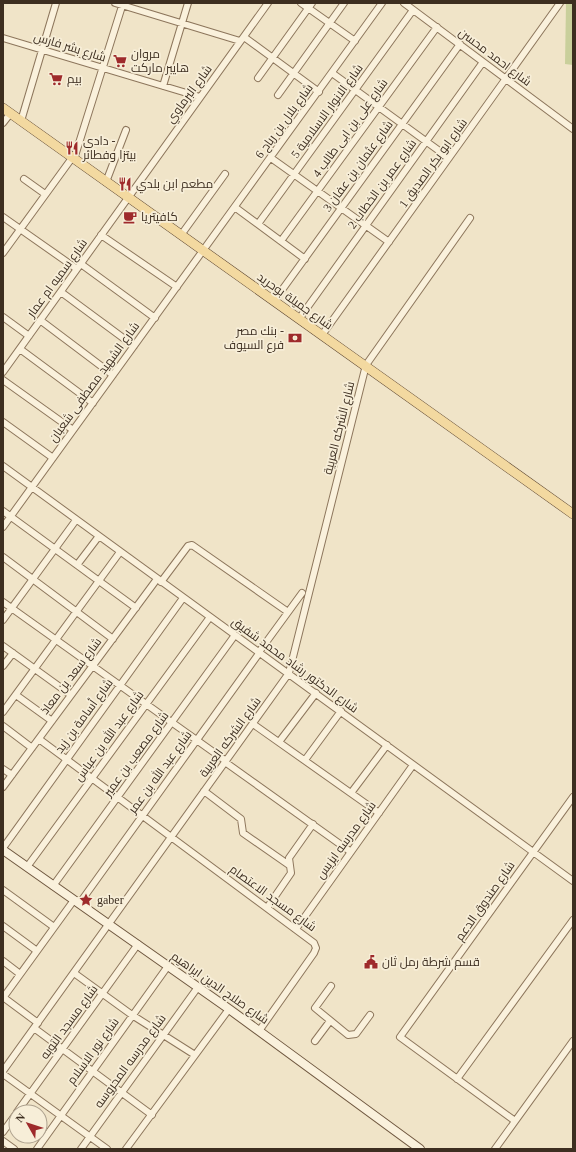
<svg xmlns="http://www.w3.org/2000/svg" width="576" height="1152" font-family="'Times New Roman',Cairo,serif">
	<rect width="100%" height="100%" fill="#f0e4c8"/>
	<path fill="#c9cf9b" d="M 566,3 L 573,3 L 573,65 L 565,64 Z"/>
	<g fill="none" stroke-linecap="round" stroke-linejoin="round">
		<g stroke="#8d765c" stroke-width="8">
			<path id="street" d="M 115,3 L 240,41
				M 301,3 L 355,41
				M 404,3 L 573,129
				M 244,37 L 319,92
				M 3,38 L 200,97
				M 332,73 L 449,158
				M 258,78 L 312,3
				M 163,86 L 188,3
				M 278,95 L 344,3
				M 21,121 L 56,3
				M 3,123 L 10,114
				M 271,158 L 389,242
				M 74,159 L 123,3
				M 24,179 L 45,194
				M 106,182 L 126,130
				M 236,208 L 305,259
				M 3,217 L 77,269
				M 258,224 L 413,10
				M 101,235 L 177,287
				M 181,235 L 225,174
				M 281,241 L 437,27
				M 3,253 L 72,158
				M 81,264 L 155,318
				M 61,292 L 134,346
				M 274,301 L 460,44
				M 3,317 L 29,336
				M 299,319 L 483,62
				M 40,320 L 113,375
				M 322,335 L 560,3
				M 20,349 L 93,403
				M 3,372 L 268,3
				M 3,380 L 73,430
				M 3,422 L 53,458
				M 3,466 L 573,881
				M 3,511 L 136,608
				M 3,527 L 382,3
				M 3,557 L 113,639
				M 77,565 L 99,536
				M 161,582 L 188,546 L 192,545 L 288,612
				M 3,602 L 226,761
				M 3,620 L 76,520
				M 3,646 L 71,695
				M 259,652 L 302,593
				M 3,666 L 13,653
				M 16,695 L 52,721
				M 3,712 L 120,552
				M 253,724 L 379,813
				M 3,726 L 32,748
				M 39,739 L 314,943 L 316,948 L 314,953 L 259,1031
				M 279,742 L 316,693
				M 305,760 L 341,711
				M 225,762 L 351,852
				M 3,769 L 12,775
				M 3,787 L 157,579
				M 204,791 L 241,819 L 243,833 L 289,865
				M 351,793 L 387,745
				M 3,848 L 183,598
				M 27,867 L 210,617
				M 53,886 L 235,635
				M 3,890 L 54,927
				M 79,904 L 260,652
				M 267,908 L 291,873 L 289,858 L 313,824
				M 3,926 L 37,951
				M 296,929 L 413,765
				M 3,961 L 20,974
				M 74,973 L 132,1015 L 195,1055
				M 331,986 L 315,1008 L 348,1035 L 356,1034 L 370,1015
				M 3,997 L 38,1023
				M 3,998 L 74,900
				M 34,1028 L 152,1115
				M 315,1041 L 330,1021
				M 3,1071 L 289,673 L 366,365 L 470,218
				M 3,1074 L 107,1149
				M 457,1079 L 573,920
				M 17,1112 L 138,944
				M 515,1121 L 400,1037 L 573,797
				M 3,1132 L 16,1114
				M 3,1141 L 14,1149
				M 37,1149 L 168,966
				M 81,1149 L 198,987
				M 126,1149 L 229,1009
				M 495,1149 L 573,1041"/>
		</g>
		<g stroke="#6f573f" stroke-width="10">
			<path id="secondary" d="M 3,850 L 229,1009 L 420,1149"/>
		</g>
		<g stroke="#5b4430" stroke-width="10">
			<path id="primary" d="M 3,108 L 573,514"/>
		</g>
		<use href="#street" stroke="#faf1dc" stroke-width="6"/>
		<use href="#secondary" stroke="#faf1dc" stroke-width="8"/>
		<use href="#primary" stroke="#f3d9a0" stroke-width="9"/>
	</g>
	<defs>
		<g id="supermarket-bare" transform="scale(1.08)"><path d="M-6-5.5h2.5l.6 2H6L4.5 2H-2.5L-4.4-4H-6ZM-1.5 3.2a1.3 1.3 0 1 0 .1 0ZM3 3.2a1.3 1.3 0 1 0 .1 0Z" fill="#9e2a2b" stroke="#f7eed8" stroke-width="2.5" paint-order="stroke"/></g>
		<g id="restaurant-bare" transform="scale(1.08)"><path d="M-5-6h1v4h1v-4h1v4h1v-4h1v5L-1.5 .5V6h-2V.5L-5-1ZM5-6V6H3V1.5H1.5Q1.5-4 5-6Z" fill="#9e2a2b" stroke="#f7eed8" stroke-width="2.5" paint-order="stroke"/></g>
		<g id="cafe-bare" transform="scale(1.08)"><path d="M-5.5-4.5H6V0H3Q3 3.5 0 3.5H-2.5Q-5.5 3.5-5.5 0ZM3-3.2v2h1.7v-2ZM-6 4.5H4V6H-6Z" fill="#9e2a2b" stroke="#f7eed8" stroke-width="2.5" paint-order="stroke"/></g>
		<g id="bank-bare" transform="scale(1.08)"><path d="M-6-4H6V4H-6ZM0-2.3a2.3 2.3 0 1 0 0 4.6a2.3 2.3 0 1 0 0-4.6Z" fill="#9e2a2b" stroke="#f7eed8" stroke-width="2.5" paint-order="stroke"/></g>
		<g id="sight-bare" transform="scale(1.08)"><path d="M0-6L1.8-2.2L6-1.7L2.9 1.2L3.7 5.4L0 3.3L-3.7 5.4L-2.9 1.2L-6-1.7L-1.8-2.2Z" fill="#9e2a2b" stroke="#f7eed8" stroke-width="2.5" paint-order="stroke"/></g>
		<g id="civic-bare" transform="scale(1.08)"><path d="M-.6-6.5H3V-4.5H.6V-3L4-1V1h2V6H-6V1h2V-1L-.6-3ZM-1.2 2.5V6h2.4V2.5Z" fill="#9e2a2b" stroke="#f7eed8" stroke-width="2.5" paint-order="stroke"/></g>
	</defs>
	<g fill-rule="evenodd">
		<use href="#supermarket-bare" x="120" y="61"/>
		<use href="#supermarket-bare" x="56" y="79"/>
		<use href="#restaurant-bare" x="72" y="148"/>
		<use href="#restaurant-bare" x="125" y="184"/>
		<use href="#cafe-bare" x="130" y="217"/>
		<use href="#bank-bare" x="295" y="338"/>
		<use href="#sight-bare" x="86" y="900"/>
		<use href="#civic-bare" x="371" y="962"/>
	</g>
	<g text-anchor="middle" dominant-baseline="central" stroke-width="3.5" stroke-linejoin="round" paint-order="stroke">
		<g font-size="12" fill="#3d2e20" stroke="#f7eed8">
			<text transform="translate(70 47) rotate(17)">شارع بشر فارس</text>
			<text transform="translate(495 57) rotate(37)">شارع احمد محسن</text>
			<text transform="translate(189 94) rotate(-54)">شارع البرماوي</text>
			<text transform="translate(327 111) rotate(-54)">شارع الانوار الاسلامية 5</text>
			<text transform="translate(284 121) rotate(-54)">شارع بلال بن رباح 6</text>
			<text transform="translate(350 128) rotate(-54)">شارع على بن ابى طالب 4</text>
			<text transform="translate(433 163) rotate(-54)">شارع ابو بكر الصديق 1</text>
			<text transform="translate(358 166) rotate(-54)">شارع عثمان بن عفان 3</text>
			<text transform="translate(382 184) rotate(-54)">شارع عمر بن الخطاب 2</text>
			<text transform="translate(57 278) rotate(-54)">شارع سميه ام عمار</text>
			<text transform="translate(295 301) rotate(35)">شارع جميلة بوحريد</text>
			<text transform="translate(94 382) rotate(-54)">شارع الشهيد مصطفى شعبان</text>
			<text transform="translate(339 428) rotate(-76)">شارع الشركه العربية</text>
			<text transform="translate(295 665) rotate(36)">شارع الدكتور رشاد محمد شفيق</text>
			<text transform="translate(71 676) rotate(-53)">شارع سعد بن معاذ</text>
			<text transform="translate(84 716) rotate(-54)">شارع أسامة بن زيد</text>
			<text transform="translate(109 736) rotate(-54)">شارع عبد الله بن عباس</text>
			<text transform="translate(230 737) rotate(-54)">شارع الشركه العربية</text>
			<text transform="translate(136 754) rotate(-54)">شارع مصعب بن عمير</text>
			<text transform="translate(160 772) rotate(-54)">شارع عبد الله بن عمر</text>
			<text transform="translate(346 840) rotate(-54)">شارع مدرسه ايزيس</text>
			<text transform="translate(273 898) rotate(36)">شارع مسجد الاعتصام</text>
			<text transform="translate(485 901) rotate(-55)">شارع صندوق الدعم</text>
			<text transform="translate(220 988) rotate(35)">شارع صلاح الدين ابراهيم</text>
			<text transform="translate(69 1022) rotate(-54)">شارع مسجد التوبه</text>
			<text transform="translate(93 1051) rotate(-54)">شارع نور الاسلام</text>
			<text transform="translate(130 1061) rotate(-54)">شارع مدرسه المحروسه</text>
		</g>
		<g font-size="12" fill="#3d2e20" stroke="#f7eed8" text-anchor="start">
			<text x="131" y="54">مروان<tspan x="131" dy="14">هايبر ماركت</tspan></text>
			<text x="67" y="79">بيم</text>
			<text x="83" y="141">دادي -<tspan x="83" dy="14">بيتزا وفطائر</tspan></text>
			<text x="136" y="184">مطعم ابن بلدي</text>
			<text x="141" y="217">كافيتريا</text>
			<text x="284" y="331" text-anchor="end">بنك مصر -<tspan x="284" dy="14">فرع السيوف</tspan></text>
			<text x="97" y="900">gaber</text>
			<text x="382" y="962">قسم شرطة رمل ثان</text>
		</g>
	</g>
	<rect width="576" height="1152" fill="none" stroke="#3d2e20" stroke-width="8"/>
	<g transform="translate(28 1124) rotate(309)"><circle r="19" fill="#f7eed8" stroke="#ada18e"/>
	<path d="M0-3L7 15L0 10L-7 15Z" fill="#9e2a2b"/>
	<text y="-6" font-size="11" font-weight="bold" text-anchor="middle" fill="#3d2e20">N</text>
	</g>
</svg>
